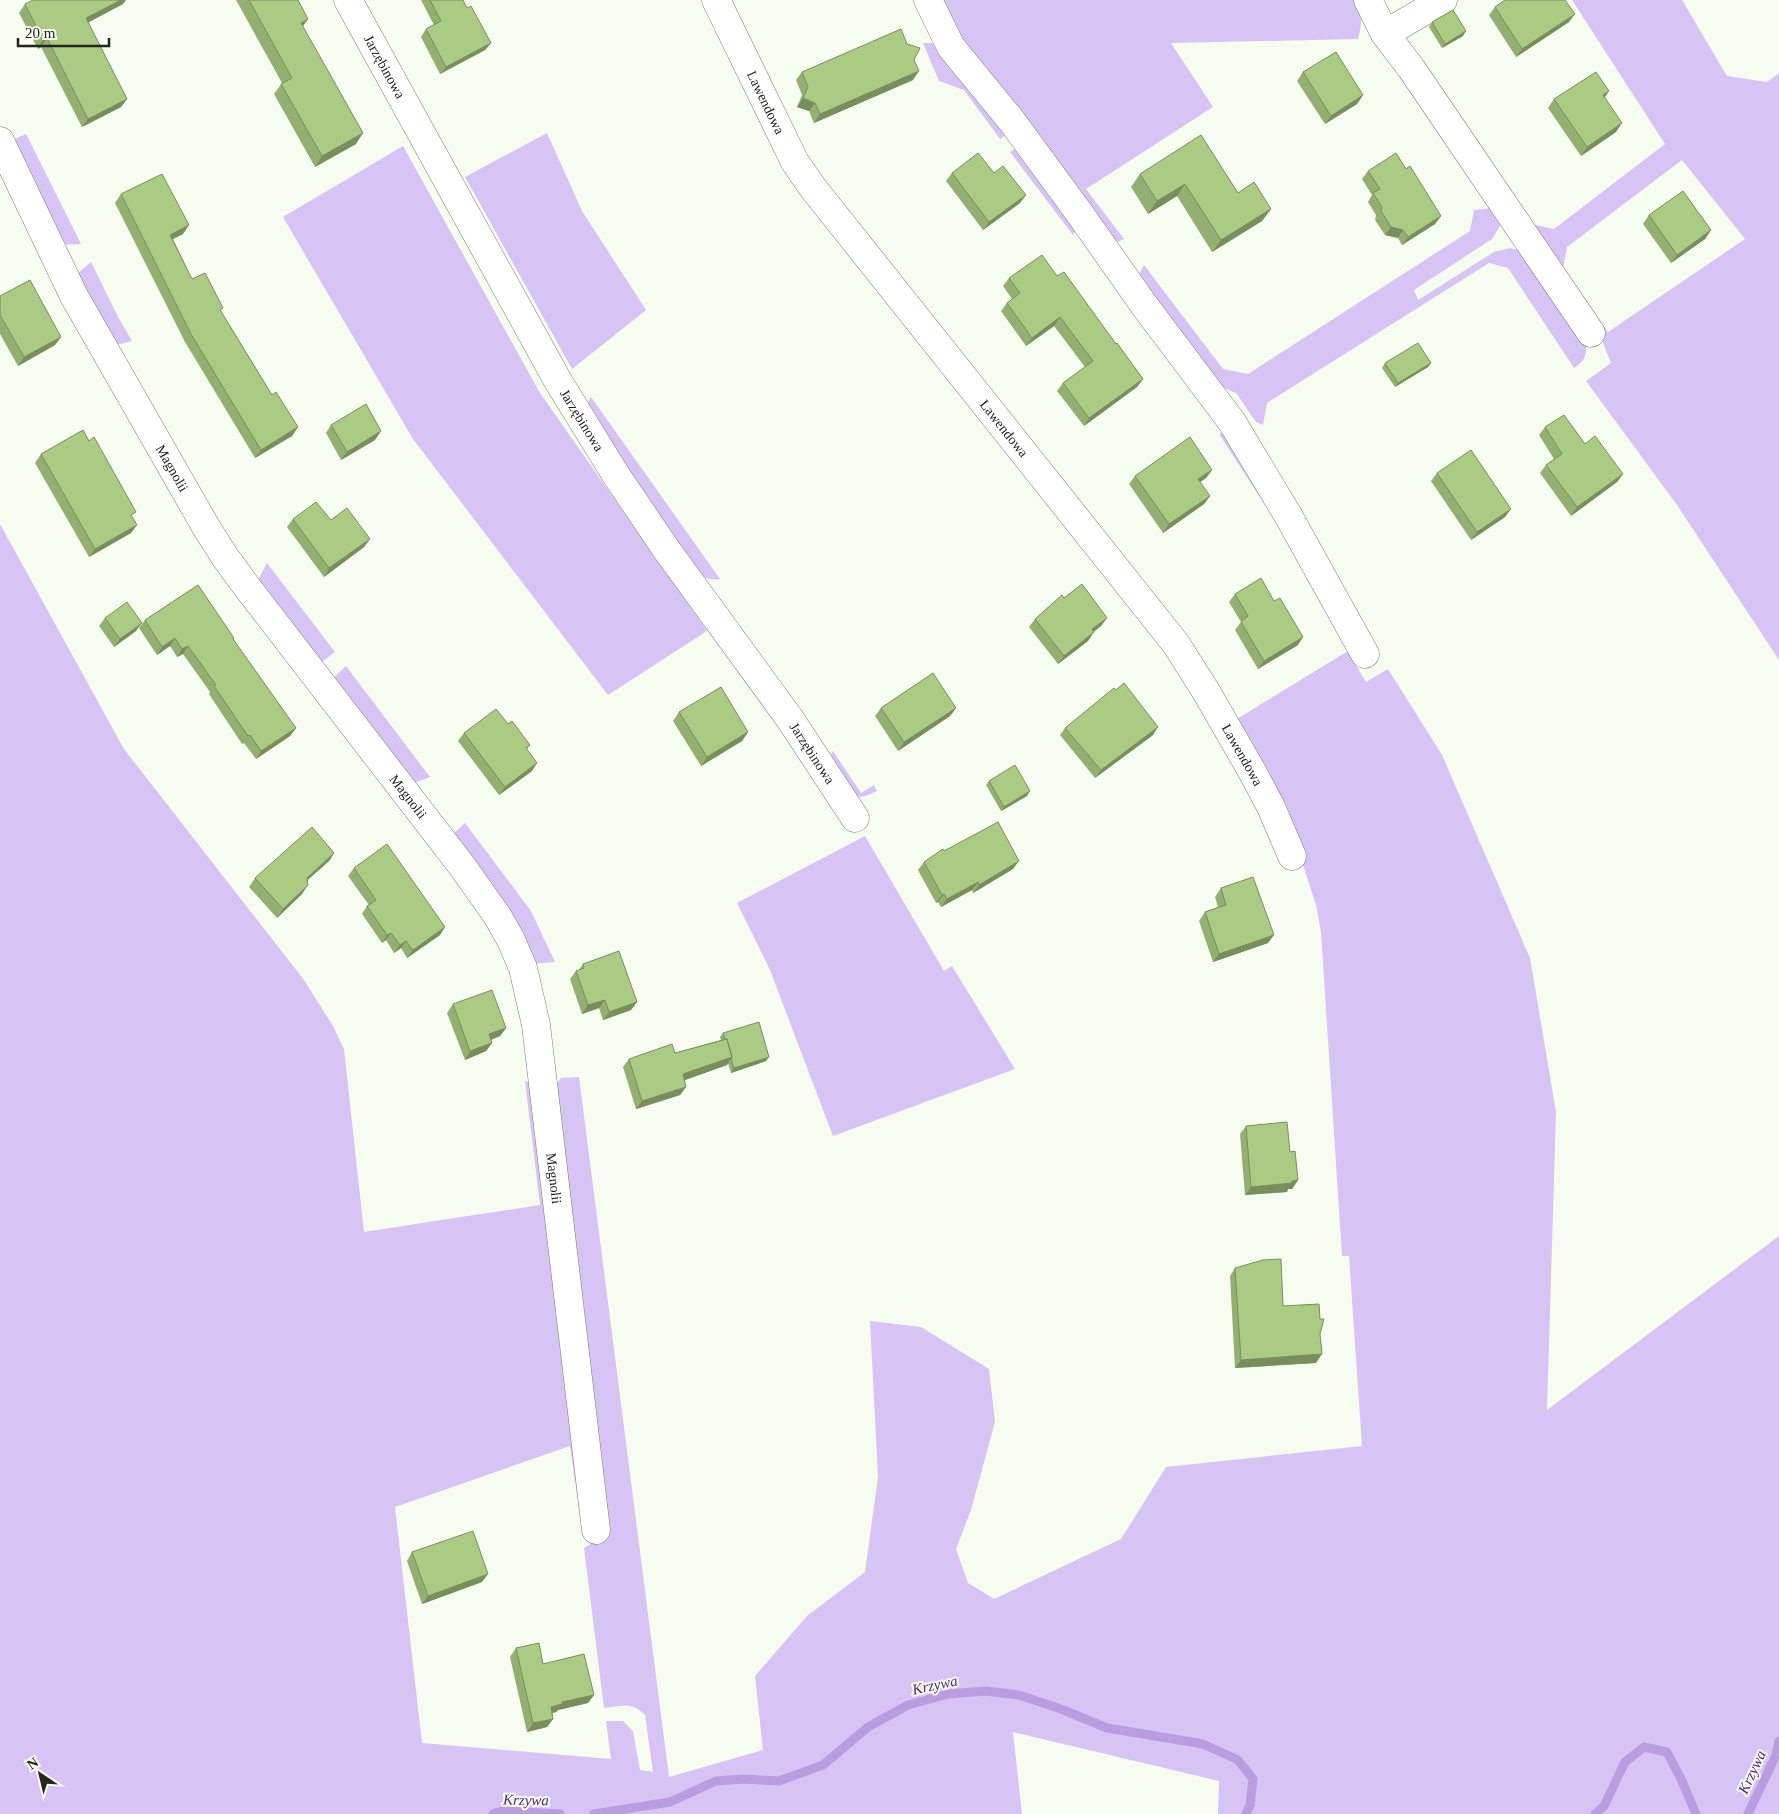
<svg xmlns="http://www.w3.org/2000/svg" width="1779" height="1814" font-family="Georgia,serif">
	<rect width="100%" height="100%" fill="#f6fdf0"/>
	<path fill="#d8c3f5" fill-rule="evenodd" d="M 938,0 L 1357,0 C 1362,14 1362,25 1358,39 L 1171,43 L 1213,107 L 1086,189 L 1124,239 L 1117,242 L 1109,237 L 962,47 Z
		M 1572,0 L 1682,0 L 1727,76 L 1767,82 L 1779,73 L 1779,660 L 1677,505 L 1586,381 L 1611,363 L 1601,338 L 1531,224 L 1554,229 L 1665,144 ZM 1682,160 L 1745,239 L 1608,332 L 1563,269 L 1567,247 Z
		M 923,43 L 936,43 L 1007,134 L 1000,139 L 964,90 L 939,81 Z
		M 547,133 L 582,211 L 646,310 L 572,369 L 465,177 Z
		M 26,134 L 81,244 L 61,245 L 10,141 Z
		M 403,146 L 540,393 L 707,631 L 608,695 L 413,439 L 283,217 Z
		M 1019,146 L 1076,229 L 1073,235 L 1010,152 Z
		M 1493,208 L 1498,216 L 1500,226 L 1492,239 L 1414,290 L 1418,300 L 1494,252 L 1510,248 L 1522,251 L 1586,345 C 1587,357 1583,362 1574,368 L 1508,268 L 1489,263 L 1267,403 L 1263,425 L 1256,422 L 1236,393 L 1217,385 L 1139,282 L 1139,274 L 1144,265 L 1223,369 L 1248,374 L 1470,231 L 1474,210 Z
		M 91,262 L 118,317 L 132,341 L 116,345 L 78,273 Z
		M 591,397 L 720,579 C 708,581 702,577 693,569 L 585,407 Z
		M 1228,431 L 1280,528 L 1219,434 Z
		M 0,524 L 124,749 L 304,980 L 333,1026 L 344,1049 L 364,1232 L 540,1205 L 525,1081 L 532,1083 L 588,1523 L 582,1529 L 570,1446 L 395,1507 L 422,1743 L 611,1759 L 606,1721 L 623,1721 L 633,1731 L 640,1770 L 653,1772 L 645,1715 C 632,1701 621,1706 604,1708 L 584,1548 L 607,1534 L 554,1087 L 561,1078 L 579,1077 L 669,1777 L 763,1750 L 755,1676 L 807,1616 L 865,1572 L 878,1477 L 870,1321 L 921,1327 L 989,1369 L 995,1422 L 971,1510 L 956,1549 L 968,1583 L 994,1599 L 1121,1539 L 1166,1467 L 1362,1446 L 1349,1256 L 1342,1256 L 1321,932 L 1316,905 L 1299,853 L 1232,722 L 1348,651 L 1366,682 L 1388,669 L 1442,755 L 1530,958 L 1556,1112 L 1547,1410 L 1779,1236 L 1779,1814 L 1218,1814 L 1219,1781 L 1013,1732 L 1022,1814 L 0,1814 Z
		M 267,563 L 335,652 L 319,664 L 257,582 Z
		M 346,666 L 430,777 L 411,784 L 331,680 Z
		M 833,751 L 861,793 L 874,785 L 877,791 C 868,795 862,799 853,795 L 827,760 Z
		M 465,823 L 531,911 L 555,962 L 532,964 L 452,835 Z
		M 865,836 L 944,971 L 952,966 L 1015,1069 L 833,1136 L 770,970 L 737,903 Z"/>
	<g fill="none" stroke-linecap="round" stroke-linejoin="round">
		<path stroke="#ba9de0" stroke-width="9" d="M 493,1814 L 502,1811 L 560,1814
			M 594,1814 L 670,1802 L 716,1781 L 744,1779 L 779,1781 L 823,1765 L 868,1727 L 908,1705 L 948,1694 L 986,1691 L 1019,1695 L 1061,1709 L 1107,1728 L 1203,1744 L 1238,1760 L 1253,1779 L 1250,1805 L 1246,1814
			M 1595,1814 L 1604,1806 L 1625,1762 L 1644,1747 L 1667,1752 L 1681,1779 L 1696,1814
			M 1748,1814 L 1776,1755 L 1779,1741"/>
		<g stroke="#797f73" stroke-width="29">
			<g id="minor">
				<path id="s1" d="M 348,0 L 558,381 L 616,475 L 666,549 L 790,719 L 855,818"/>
				<path id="s2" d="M 716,0 L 795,162 L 813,188 L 1176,644 L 1207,693 L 1253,773 L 1271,807 L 1292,856"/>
				<path d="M 928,0 L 951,47 L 1011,120 L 1080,214 L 1144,305 L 1232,422 L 1289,517 L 1365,654"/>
				<path d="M 1368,0 L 1385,34 L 1411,68 L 1591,333"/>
				<path d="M 1385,34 L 1443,0"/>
				<path id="s3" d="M 0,141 L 74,296 L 206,527 L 225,557 L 247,587 L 462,866 L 498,917 L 511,940 L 523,968 L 536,1025 L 596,1530"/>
			</g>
		</g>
		<use href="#minor" stroke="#fff" stroke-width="28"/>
	</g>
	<path fill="#93af72" d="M 236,0 L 298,0 L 303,27 L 356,144 L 315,167 L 274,94 L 282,83 Z
		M 421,0 L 463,0 L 467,8 L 491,43 L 485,50 L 440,74 L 421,37 L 426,29 L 434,25 Z
		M 25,4 L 123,4 L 88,22 L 127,99 L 121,107 L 82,127 L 41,47 L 38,49 L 19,13 Z
		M 1495,7 L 1569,22 L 1516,57 L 1489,15 Z
		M 1432,22 L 1463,36 L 1442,48 L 1429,27 Z
		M 914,60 L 913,80 L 814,123 L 809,111 L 797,107 L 802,95 L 796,80 L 802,72 Z
		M 1303,72 L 1363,95 L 1357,104 L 1325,124 L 1297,81 Z
		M 1554,99 L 1616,132 L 1581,156 L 1548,108 Z
		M 1406,169 L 1441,216 L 1435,224 L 1402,245 L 1398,238 L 1385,235 L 1375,220 L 1376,215 L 1368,202 L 1372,195 L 1362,179 L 1368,171 Z
		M 952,173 L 994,173 L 1020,203 L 983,230 L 946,181 Z
		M 1140,174 L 1238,193 L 1271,209 L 1262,221 L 1212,252 L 1177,196 L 1148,214 L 1131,187 Z
		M 121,194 L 183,234 L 173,239 L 192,279 L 221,311 L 272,395 L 298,427 L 292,436 L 255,458 L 185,342 L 115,203 Z
		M 1649,215 L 1711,230 L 1705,239 L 1671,263 L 1643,224 Z
		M 1057,276 L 1116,344 L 1143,379 L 1137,387 L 1084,426 L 1057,391 L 1063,383 L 1085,367 L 1054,326 L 1026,346 L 1001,311 L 1007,303 L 1012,299 L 1003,286 L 1009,278 Z
		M 0,296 L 61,337 L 55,345 L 18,366 L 0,334 Z
		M 1385,363 L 1431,363 L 1428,367 L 1395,387 L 1382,368 Z
		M 331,425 L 375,440 L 341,460 L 326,433 Z
		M 1545,427 L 1585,444 L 1623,474 L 1617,482 L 1571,516 L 1540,473 L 1546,465 L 1554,459 L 1539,435 Z
		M 41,454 L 133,518 L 131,533 L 89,557 L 35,463 Z
		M 1212,470 L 1206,478 L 1200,482 L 1210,496 L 1204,504 L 1163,533 L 1129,484 L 1135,476 Z
		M 1437,473 L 1505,517 L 1471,540 L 1431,481 Z
		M 293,519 L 370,539 L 364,547 L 324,577 L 287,527 Z
		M 1235,594 L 1298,645 L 1258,669 L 1235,630 L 1241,622 L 1229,602 Z
		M 1064,598 L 1101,626 L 1093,632 L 1088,641 L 1058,664 L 1029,627 L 1035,619 Z
		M 105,618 L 136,631 L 114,647 L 99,626 Z
		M 145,620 L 233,640 L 296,728 L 290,736 L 256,759 L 244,743 L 242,744 L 209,694 L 210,692 L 183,654 L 177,657 L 170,646 L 157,655 L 139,628 Z
		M 881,708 L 956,708 L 950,716 L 898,751 L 875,716 Z
		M 679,712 L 748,732 L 742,741 L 701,766 L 673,721 Z
		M 508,724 L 530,745 L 527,749 L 532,771 L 499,795 L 458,741 L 464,733 Z
		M 1065,728 L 1153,735 L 1095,778 L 1060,735 Z
		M 989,781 L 1027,796 L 1001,811 L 986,785 Z
		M 944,851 L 1013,869 L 973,893 L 972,890 L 941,907 L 938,902 L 936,903 L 918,870 L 924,862 Z
		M 334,853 L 329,861 L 307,880 L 302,894 L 277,918 L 249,887 L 255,878 Z
		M 354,868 L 440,935 L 407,958 L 401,948 L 394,953 L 386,940 L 382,943 L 362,914 L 367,906 L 369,905 L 348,876 Z
		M 1221,888 L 1268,943 L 1213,962 L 1199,921 L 1205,912 L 1218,907 L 1215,897 Z
		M 583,964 L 637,1002 L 631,1010 L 603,1020 L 599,1008 L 582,1014 L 570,979 L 576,971 L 579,970 Z
		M 453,1004 L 506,1028 L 500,1036 L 491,1040 L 492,1043 L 486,1051 L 465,1060 L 447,1013 Z
		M 723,1033 L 766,1061 L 731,1073 L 728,1063 L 727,1065 L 684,1080 L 686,1087 L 680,1095 L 636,1109 L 623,1067 L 629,1059 L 675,1053 L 721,1040 L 720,1037 Z
		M 1246,1126 L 1290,1152 L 1298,1180 L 1292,1189 L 1288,1189 L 1287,1192 L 1245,1195 L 1240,1134 Z
		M 1235,1268 L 1283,1306 L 1320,1334 L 1316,1363 L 1235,1368 L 1230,1276 Z
		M 412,1552 L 482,1582 L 422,1604 L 407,1561 Z
		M 516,1648 L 543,1664 L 594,1695 L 588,1703 L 558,1710 L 556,1712 L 552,1713 L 553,1719 L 547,1727 L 527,1732 L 510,1657 Z"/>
	<path fill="#788e5d" d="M 121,0 L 126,0 L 123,4 L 80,27 L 86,18 Z
		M 1575,14 L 1569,22 L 1516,57 L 1522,49 Z
		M 308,19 L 301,29 L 301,23 Z
		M 1466,31 L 1463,36 L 1442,48 L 1445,44 Z
		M 47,38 L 41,47 L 38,49 L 43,40 Z
		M 491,43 L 485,50 L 440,74 L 446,67 Z
		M 919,71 L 913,80 L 814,123 L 820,114 Z
		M 1609,91 L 1603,100 L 1603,95 Z
		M 1363,95 L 1357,104 L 1325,124 L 1331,116 Z
		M 803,98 L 815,103 L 809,111 L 797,107 Z
		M 127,99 L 121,107 L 82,127 L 88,119 Z
		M 1622,123 L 1616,132 L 1581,156 L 1587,147 Z
		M 363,133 L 356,144 L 315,167 L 322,156 Z
		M 1185,184 L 1177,196 L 1148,214 L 1157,201 Z
		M 1026,195 L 1020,203 L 983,230 L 989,222 Z
		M 1271,209 L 1262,221 L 1212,252 L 1221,240 Z
		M 1441,216 L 1435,224 L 1402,245 L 1408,237 Z
		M 189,225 L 183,234 L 165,243 L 170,235 Z
		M 1391,227 L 1403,230 L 1398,238 L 1385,235 Z
		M 1711,230 L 1705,239 L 1671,263 L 1677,255 Z
		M 1060,317 L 1054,326 L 1026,346 L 1032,338 Z
		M 61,337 L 55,345 L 18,366 L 24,357 Z
		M 1431,363 L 1428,367 L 1395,387 L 1398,383 Z
		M 1143,379 L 1137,387 L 1084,426 L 1089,418 Z
		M 298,427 L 292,436 L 255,458 L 261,450 Z
		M 381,431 L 375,440 L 341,460 L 347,452 Z
		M 1212,470 L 1206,478 L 1193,487 L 1198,479 Z
		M 1623,474 L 1617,482 L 1571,516 L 1577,507 Z
		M 1210,496 L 1204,504 L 1163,533 L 1169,524 Z
		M 1511,509 L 1505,517 L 1471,540 L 1477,532 Z
		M 137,525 L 131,533 L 89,557 L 95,549 Z
		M 370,539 L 364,547 L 324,577 L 329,568 Z
		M 1107,618 L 1101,626 L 1086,638 L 1092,629 Z
		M 142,623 L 136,631 L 114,647 L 120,639 Z
		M 1094,632 L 1088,641 L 1058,664 L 1064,656 Z
		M 1303,637 L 1298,645 L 1258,669 L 1264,661 Z
		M 175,638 L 170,646 L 157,655 L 162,647 Z
		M 188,646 L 183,654 L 177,657 L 182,649 Z
		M 956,708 L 950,716 L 898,751 L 904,742 Z
		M 1158,727 L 1153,735 L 1095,778 L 1101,770 Z
		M 296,728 L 290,736 L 256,759 L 261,751 Z
		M 748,732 L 742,741 L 701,766 L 707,757 Z
		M 537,763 L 532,771 L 499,795 L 505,787 Z
		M 1030,791 L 1027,796 L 1001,811 L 1004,807 Z
		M 334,853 L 329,861 L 301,886 L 307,878 Z
		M 1019,861 L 1013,869 L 973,893 L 979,885 Z
		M 978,882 L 972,890 L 941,907 L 947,899 Z
		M 308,885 L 302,894 L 277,918 L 283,909 Z
		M 944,894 L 938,902 L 936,903 L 942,895 Z
		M 445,927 L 440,935 L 407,958 L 413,950 Z
		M 391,933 L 386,940 L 382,943 L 387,935 Z
		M 1274,935 L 1268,943 L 1213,962 L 1219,954 Z
		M 406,941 L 401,948 L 394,953 L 400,945 Z
		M 605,1000 L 599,1008 L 582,1014 L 588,1005 Z
		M 637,1002 L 631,1010 L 603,1020 L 609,1012 Z
		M 506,1028 L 500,1036 L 483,1043 L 489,1034 Z
		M 492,1043 L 486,1051 L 465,1060 L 470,1051 Z
		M 732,1057 L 727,1065 L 677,1083 L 683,1074 Z
		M 769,1057 L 766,1061 L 731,1073 L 734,1068 Z
		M 686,1087 L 680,1095 L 636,1109 L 642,1101 Z
		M 1298,1180 L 1292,1189 L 1288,1189 L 1287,1192 L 1245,1195 L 1251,1187 Z
		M 1322,1354 L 1316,1363 L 1235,1368 L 1241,1360 Z
		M 488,1574 L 482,1582 L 422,1604 L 428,1596 Z
		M 594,1695 L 588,1703 L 558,1710 L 556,1712 L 545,1715 L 551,1707 L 562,1702 Z
		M 553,1719 L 547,1727 L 527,1732 L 533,1723 Z"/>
	<path fill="#abcb85" stroke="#788e5d" d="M 33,0 L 121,0 L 86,18 L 127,99 L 88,119 L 47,38 L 43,40 L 25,4 Z
		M 249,0 L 298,0 L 308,19 L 301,23 L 363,133 L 322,156 L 281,84 L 292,78 Z
		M 430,0 L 463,0 L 467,8 L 471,6 L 491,43 L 446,67 L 426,29 L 441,21 Z
		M 1505,0 L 1565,0 L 1575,14 L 1522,49 L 1495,7 Z
		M 1453,10 L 1466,31 L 1445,44 L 1432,22 Z
		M 901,29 L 907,44 L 920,48 L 914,60 L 919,71 L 820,114 L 815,103 L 803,98 L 808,87 L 802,72 Z
		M 1336,52 L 1363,95 L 1331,116 L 1303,72 Z
		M 1596,72 L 1609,91 L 1603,95 L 1622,123 L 1587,147 L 1554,99 Z
		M 1201,135 L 1238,193 L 1254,182 L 1271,209 L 1221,240 L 1185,184 L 1157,201 L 1140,174 Z
		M 978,153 L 994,173 L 1003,166 L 1026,195 L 989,222 L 952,173 Z
		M 1396,153 L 1406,169 L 1410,166 L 1441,216 L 1408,237 L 1403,230 L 1391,227 L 1381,211 L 1382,207 L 1373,193 L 1380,189 L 1368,171 Z
		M 162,174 L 189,225 L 170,235 L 192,279 L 205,273 L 223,308 L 220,310 L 272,395 L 276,392 L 298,427 L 261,450 L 191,334 L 121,194 Z
		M 1683,191 L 1711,230 L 1677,255 L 1649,215 Z
		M 1042,255 L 1057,276 L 1064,272 L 1116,344 L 1117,343 L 1143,379 L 1089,418 L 1063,383 L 1093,361 L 1060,317 L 1032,338 L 1007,303 L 1020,293 L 1009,278 Z
		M 30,280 L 61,337 L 24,357 L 0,315 L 0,296 Z
		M 1418,343 L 1431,363 L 1398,383 L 1385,363 Z
		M 366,404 L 381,431 L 347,452 L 331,425 Z
		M 1564,415 L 1585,444 L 1595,436 L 1623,474 L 1577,507 L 1546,465 L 1562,454 L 1545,427 Z
		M 83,430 L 89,441 L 94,437 L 136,512 L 131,515 L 137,525 L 95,549 L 41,454 Z
		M 1190,437 L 1212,470 L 1198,479 L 1210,496 L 1169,524 L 1135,476 Z
		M 1471,450 L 1511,509 L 1477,532 L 1437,473 Z
		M 316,502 L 331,520 L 347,508 L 370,539 L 329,568 L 293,519 Z
		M 1261,578 L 1274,601 L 1280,598 L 1303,637 L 1264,661 L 1241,622 L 1248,616 L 1235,594 Z
		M 1082,584 L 1107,618 L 1092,629 L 1094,632 L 1064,656 L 1035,619 L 1062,595 L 1064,598 Z
		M 198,585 L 234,638 L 233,639 L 296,728 L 261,751 L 250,735 L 248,736 L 214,686 L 216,685 L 188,646 L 182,649 L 175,638 L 162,647 L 145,620 Z
		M 127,602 L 142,623 L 120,639 L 105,618 Z
		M 933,673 L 956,708 L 904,742 L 881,708 Z
		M 1124,683 L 1158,727 L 1101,770 L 1065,728 L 1114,688 L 1116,690 Z
		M 721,687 L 748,732 L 707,757 L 679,712 Z
		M 496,709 L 508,724 L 512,721 L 530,745 L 526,748 L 537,763 L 505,787 L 464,733 Z
		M 1015,765 L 1030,791 L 1004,807 L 989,781 Z
		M 998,822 L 1019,861 L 979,885 L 978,882 L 947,899 L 944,894 L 942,895 L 924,862 L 943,849 L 944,851 Z
		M 312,827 L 334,853 L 307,878 L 308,885 L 283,909 L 255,878 Z
		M 387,844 L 445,927 L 413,950 L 406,941 L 400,945 L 391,933 L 387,935 L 367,906 L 376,900 L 354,868 Z
		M 1253,877 L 1274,935 L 1219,954 L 1205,912 L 1226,905 L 1221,888 Z
		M 619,951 L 637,1002 L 609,1012 L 605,1000 L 588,1005 L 576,971 L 584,968 L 583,964 Z
		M 492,990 L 506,1028 L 489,1034 L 492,1043 L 470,1051 L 453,1004 Z
		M 759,1022 L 769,1057 L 734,1068 L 731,1059 L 732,1057 L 727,1039 L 725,1039 L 723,1033 Z
		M 727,1039 L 732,1057 L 683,1074 L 686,1087 L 642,1101 L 629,1059 L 672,1044 L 675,1053 Z
		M 1287,1122 L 1290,1152 L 1295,1151 L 1298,1180 L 1292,1181 L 1292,1183 L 1251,1187 L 1246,1126 Z
		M 1281,1259 L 1283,1306 L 1319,1304 L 1320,1319 L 1324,1319 L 1320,1334 L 1322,1354 L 1241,1360 L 1235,1268 L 1263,1260 Z
		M 473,1531 L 488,1574 L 428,1596 L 412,1552 Z
		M 539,1643 L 543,1664 L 584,1654 L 594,1695 L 562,1702 L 562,1704 L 551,1707 L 553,1719 L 533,1723 L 516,1648 Z"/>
	<g text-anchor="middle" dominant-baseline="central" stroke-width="4" stroke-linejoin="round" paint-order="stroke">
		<g font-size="14" fill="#222420" stroke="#f6fdf0">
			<text stroke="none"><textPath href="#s1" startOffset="76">Jarzębinowa</textPath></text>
			<text stroke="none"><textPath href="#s2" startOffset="114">Lawendowa</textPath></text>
			<text stroke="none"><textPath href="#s1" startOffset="481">Jarzębinowa</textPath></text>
			<text stroke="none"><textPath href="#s2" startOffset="519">Lawendowa</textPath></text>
			<text stroke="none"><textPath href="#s3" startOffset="370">Magnolii</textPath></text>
			<text stroke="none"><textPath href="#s1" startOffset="886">Jarzębinowa</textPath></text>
			<text stroke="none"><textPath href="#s2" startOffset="924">Lawendowa</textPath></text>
			<text stroke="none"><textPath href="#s3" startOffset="775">Magnolii</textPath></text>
			<text stroke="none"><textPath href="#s3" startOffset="1195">Magnolii</textPath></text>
		</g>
		<g font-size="15" font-style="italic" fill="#502977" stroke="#f6fdf0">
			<text transform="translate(935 1685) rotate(-12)">Krzywa</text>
			<text transform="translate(1752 1772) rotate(-65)">Krzywa</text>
			<text transform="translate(526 1800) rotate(1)">Krzywa</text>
		</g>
	</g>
	<g transform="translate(40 1774) rotate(325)" stroke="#f6fdf0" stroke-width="4" paint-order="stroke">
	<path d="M0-4L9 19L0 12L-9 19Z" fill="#222420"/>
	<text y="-8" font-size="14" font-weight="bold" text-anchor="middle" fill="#222420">N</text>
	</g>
	<path d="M18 38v8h91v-8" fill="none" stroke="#222420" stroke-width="2.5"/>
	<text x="25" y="38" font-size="15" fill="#222420" stroke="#f6fdf0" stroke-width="4" paint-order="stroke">20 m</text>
</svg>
